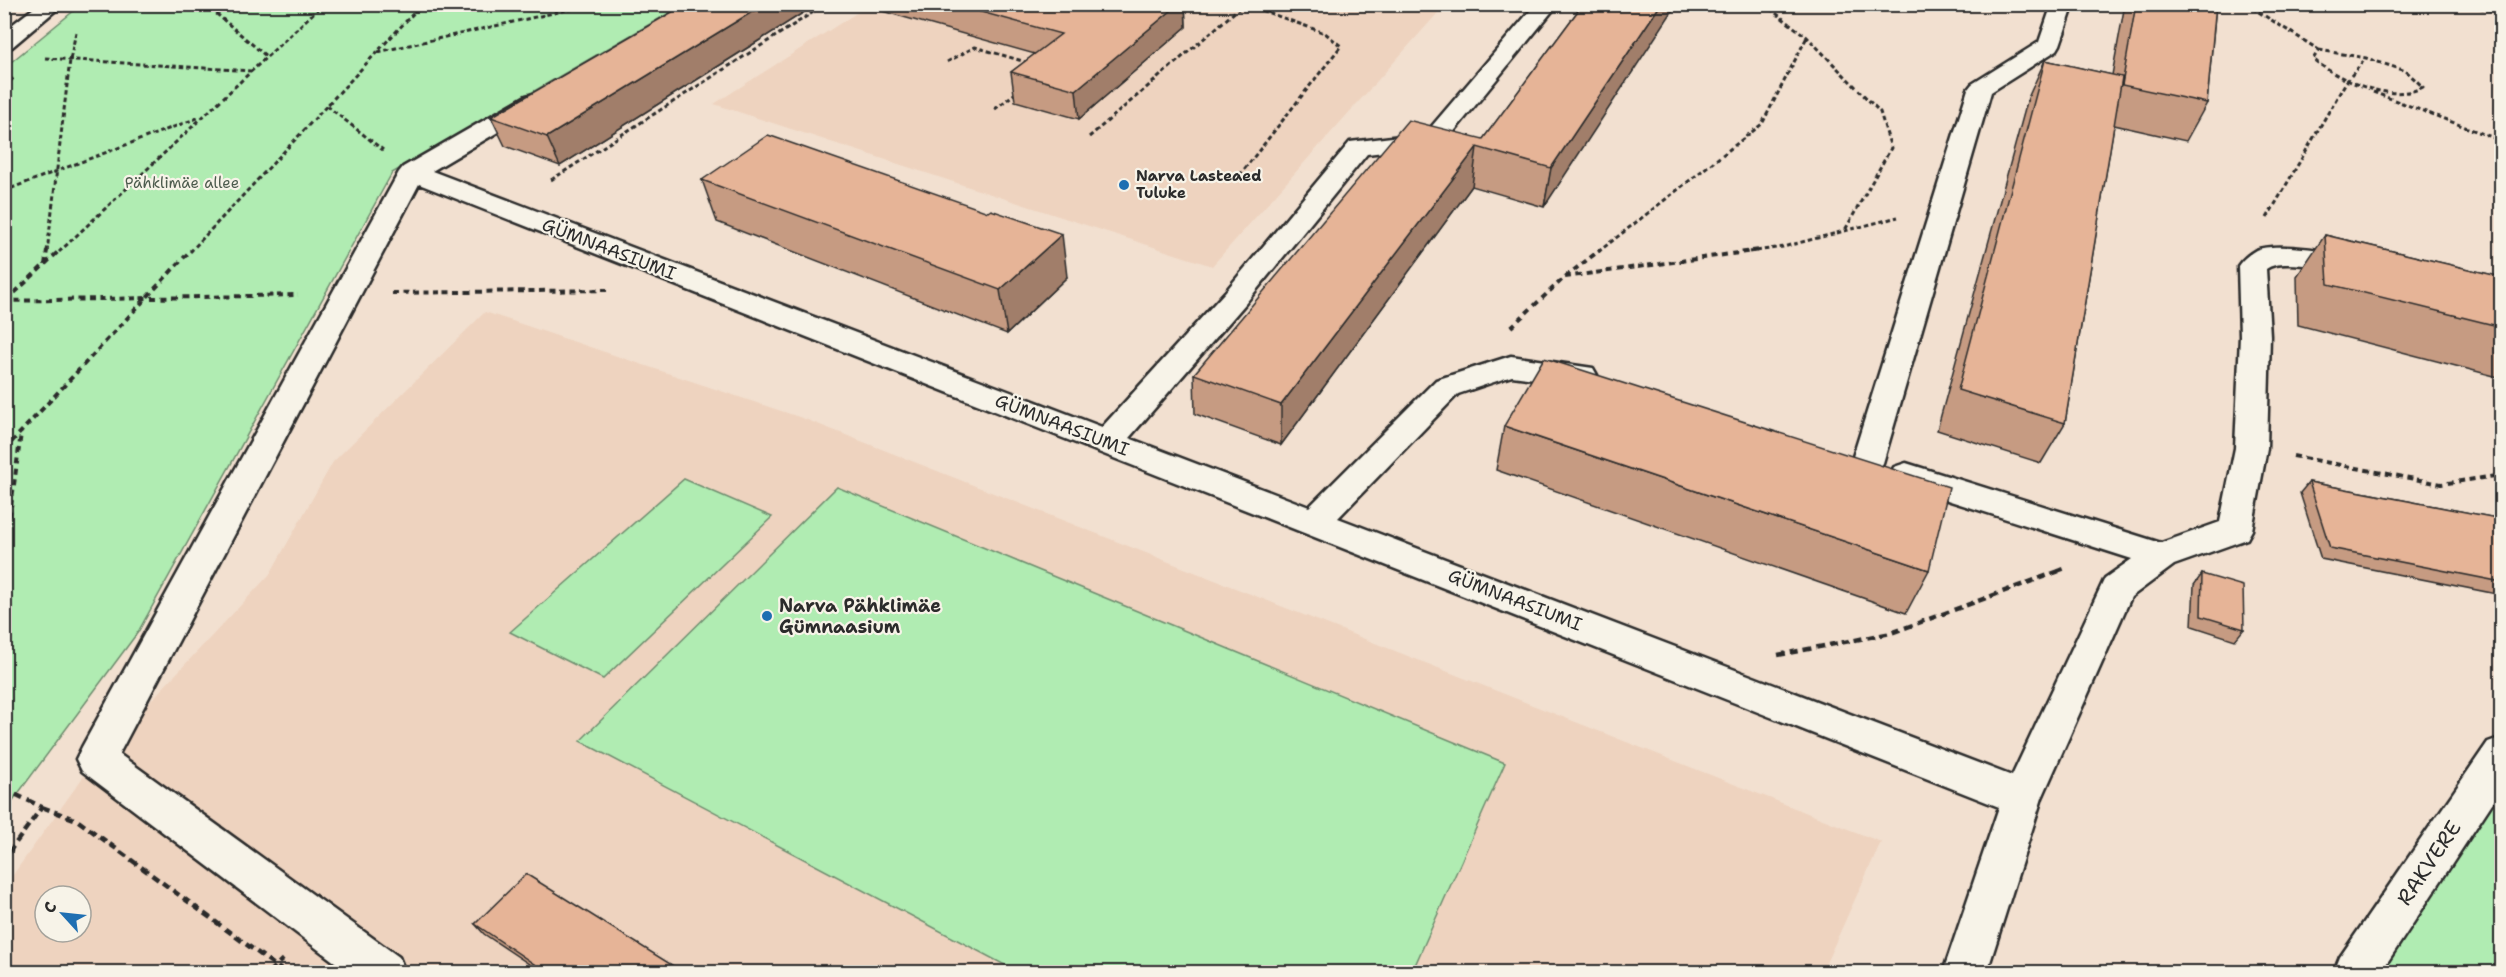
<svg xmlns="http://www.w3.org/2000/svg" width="2506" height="977" font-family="'Shantell Sans',sans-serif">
	<rect width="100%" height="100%" fill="#f2e0d0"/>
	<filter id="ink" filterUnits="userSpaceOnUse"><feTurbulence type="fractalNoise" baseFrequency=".0167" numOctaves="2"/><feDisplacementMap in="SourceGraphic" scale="12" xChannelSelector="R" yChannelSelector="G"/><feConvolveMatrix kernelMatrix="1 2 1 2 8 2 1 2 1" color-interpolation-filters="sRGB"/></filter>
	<g filter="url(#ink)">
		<path fill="#eed3bf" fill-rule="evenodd" d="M 869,5 L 1445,5 L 1212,266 L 714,104 Z
			M 485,312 L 805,419 L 1881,842 L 1822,972 L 5,972 L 5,886 L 96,759 L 270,574 L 333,462 ZM 45,896 L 81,896 L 81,932 L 45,932 Z"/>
		<path fill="#b0ecb2" stroke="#6e8c6e" stroke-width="1.5" d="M 81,5 L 683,5 L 392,173 L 138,632 L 5,811 L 5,67 Z
			M 684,479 L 772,517 L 603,679 L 510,632 Z
			M 837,487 L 1505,763 L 1412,972 L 1018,972 L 580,741 Z
			M 2501,768 L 2501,972 L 2355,972 Z"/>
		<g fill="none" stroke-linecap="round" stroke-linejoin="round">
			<g stroke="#2b2b2b" stroke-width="5">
				<path id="minor" d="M 39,4 L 63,4 L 12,47 L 4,49 L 4,31 Z
					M 1536,4 L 1558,4 L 1443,145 L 1367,154 L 1245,304 L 1129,438 L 1309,507 L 1436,380 L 1511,356 L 1593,368 L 1597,375 L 1593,382 L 1582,385 L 1512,376 L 1458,394 L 1338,518 L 2012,776 L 2105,578 L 2132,559 L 1894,483 L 1890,475 L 1894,467 L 1906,463 L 2161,543 L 2220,522 L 2235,448 L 2240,336 L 2238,266 C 2242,260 2249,254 2256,250 C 2275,241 2344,253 2365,258 L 2369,264 L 2365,270 C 2340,276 2286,255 2266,269 L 2270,336 L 2267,448 L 2252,530 L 2247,539 L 2174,565 L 2131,597 L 2042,798 L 1987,972 L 1943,972 L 1999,807 L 419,184 L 119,754 L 399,957 L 405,972 L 348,972 L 82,771 L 76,759 L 82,747 L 399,172 L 403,167 L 526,96 L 534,94 L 542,96 L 546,101 L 542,106 L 432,171 L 1102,427 L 1225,292 L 1350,142 L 1426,133 Z
					M 2052,4 L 2074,4 L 2060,45 L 2057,50 L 1991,92 L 1883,463 L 1878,471 L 1867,474 L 1856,471 L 1851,463 L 1968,89 L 1972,84 L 2039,42 Z
					M 2502,737 L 2502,788 L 2381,972 L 2334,972 L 2340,957 L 2488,742 Z"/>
			</g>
			<path stroke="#2b2b2b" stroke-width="3" stroke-dasharray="4.5 3" stroke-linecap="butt" d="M 205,4 L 267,57
				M 1764,4 L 1807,37 L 1880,112 L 1891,148 L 1845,230
				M 2246,4 L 2319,50
				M 2465,4 L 2502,13
				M 2319,50 L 2366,58 L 2406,71 L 2423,87 C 2391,104 2338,80 2313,59 Z
				M 378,52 L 594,4
				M 45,58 L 252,71
				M 947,62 L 975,47 L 1029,63
				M 4,86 L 15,77
				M 2373,92 L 2502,141
				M 327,106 L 383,150
				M 995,109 L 1018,91
				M 1089,137 L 1244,4
				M 551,180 L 826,4
				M 1235,181 L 1341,46 L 1325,33 L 1244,4
				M 4,191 L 200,117
				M 2267,218 L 2346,82 L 2366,58
				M 47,252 L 70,60 L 76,32
				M 59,252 L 323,4
				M 190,252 L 422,4
				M 1598,252 L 1762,124 L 1807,37
				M 1749,252 L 1783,247 L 1898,217"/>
			<path stroke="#2b2b2b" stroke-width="4" stroke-dasharray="6 4.5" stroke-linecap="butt" d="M 45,265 L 47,250
				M 1565,277 L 1600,250
				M 392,293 L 607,290
				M 7,300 L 60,250
				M 4,301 L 298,295
				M 1511,327 L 1565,277 L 1760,250
				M 4,450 L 191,250
				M 2293,456 L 2441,484 L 2502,475
				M 4,558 L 21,433
				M 2058,571 L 2066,568"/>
			<path stroke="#2b2b2b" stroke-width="4.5" stroke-dasharray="8 5" stroke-linecap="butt" d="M 1778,655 L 1891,633 L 2062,570
				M 4,789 L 42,807 L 4,859
				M 42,807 L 77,820 L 284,972
				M 269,972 L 283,959"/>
			<use href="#minor" fill="#f7f3e8" fill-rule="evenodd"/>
		</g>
		<path fill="#c69b82" stroke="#2b2b2b" stroke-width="1.5" d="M 686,4 L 817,4 L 560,166 L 505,146 L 491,117 Z
			M 857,4 L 1185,4 L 1186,27 L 1079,119 L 1015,101 L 1011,72 L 1035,54 Z
			M 1583,4 L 1544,207 L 1472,186 L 1281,445 L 1195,414 L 1194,374 L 1483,139 Z
			M 2125,4 L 2216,4 L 2207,103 L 2186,141 L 2114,125 L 2065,423 L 2041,463 L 1937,430 L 2028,98 L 2045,60 L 2112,75 Z
			M 702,180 L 988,212 L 1067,277 L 1007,334 L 717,222 Z
			M 2325,235 L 2502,277 L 2502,378 L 2298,325 L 2297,276 Z
			M 1504,426 L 1929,570 L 1906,613 L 1496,470 Z
			M 2309,482 L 2502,519 L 2502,595 L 2321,559 L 2300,493 Z
			M 2202,574 L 2244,629 L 2235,640 L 2192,626 L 2194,585 Z
			M 475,924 L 683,972 L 541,972 L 484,934 Z
			M 2502,963 L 2502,972 L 2496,972 Z"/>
		<path fill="#a17e6a" stroke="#2b2b2b" stroke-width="1.5" d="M 765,4 L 817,4 L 560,166 L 547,137 Z
			M 1179,4 L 1185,4 L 1186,27 L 1079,119 L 1076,90 Z
			M 1661,4 L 1677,4 L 1544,207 L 1551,168 Z
			M 1477,147 L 1472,186 L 1281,445 L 1281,405 Z
			M 1062,234 L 1067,277 L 1007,334 L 1000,290 Z"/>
		<path fill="#e6b497" stroke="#2b2b2b" stroke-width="1.5" d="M 686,4 L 765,4 L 547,137 L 491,117 Z
			M 952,4 L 1179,4 L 1076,90 L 1011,72 L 1061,34 Z
			M 1583,4 L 1661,4 L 1551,168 L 1477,147 L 1281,405 L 1194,374 L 1408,120 L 1483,139 Z
			M 2136,4 L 2216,4 L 2207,103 L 2122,85 Z
			M 2045,60 L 2122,77 L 2065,423 L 1958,390 Z
			M 768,135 L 988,212 L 991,210 L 1062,234 L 1000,290 L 702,180 Z
			M 2325,235 L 2502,277 L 2502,327 L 2328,284 Z
			M 1544,358 L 1949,487 L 1929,570 L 1504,426 Z
			M 2309,482 L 2502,519 L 2502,582 L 2330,548 Z
			M 2202,574 L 2243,586 L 2244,629 L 2201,616 Z
			M 526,874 L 683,972 L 546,972 L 475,924 Z"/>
	</g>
	<g fill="#1f6fb2" stroke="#f7f3e8" stroke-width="2">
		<circle cx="1124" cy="185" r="6"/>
		<circle cx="767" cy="616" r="6"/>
	</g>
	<g text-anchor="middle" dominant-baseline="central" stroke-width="4.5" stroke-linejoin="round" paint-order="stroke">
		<g font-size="15" font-weight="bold" fill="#2b2b2b" stroke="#f7f3e8" text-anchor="start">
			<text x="1136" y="176">Narva Lasteaed<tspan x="1136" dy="17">Tuluke</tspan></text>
		</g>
		<g font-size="15" fill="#4c5b4d" stroke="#f7f3e8">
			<text x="182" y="183">Pähklimäe allee</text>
		</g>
		<g font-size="18" fill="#2b2b2b" stroke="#f7f3e8">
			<text transform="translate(609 249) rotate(21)">GÜMNAASIUMI</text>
			<text transform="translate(1062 425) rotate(21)">GÜMNAASIUMI</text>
			<text transform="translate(1515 600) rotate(21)">GÜMNAASIUMI</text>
		</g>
		<g font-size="18" font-weight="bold" fill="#2b2b2b" stroke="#f7f3e8" text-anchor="start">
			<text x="779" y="606">Narva Pähklimäe<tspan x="779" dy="21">Gümnaasium</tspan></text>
		</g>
		<g font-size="21" fill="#2b2b2b" stroke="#f7f3e8">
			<text transform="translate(2429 863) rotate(-56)">RAKVERE</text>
		</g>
	</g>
	<rect width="2506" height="977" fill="none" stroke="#f7f3e8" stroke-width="24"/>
	<rect x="12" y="12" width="2482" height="953" fill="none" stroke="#2b2b2b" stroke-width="2" filter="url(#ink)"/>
	<g transform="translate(63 914) rotate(297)"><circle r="28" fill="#f7f3e8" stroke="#a5a39c" stroke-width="1.5"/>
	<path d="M0-4.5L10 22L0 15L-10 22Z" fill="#1f6fb2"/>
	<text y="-9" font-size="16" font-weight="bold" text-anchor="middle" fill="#2b2b2b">С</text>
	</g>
</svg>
